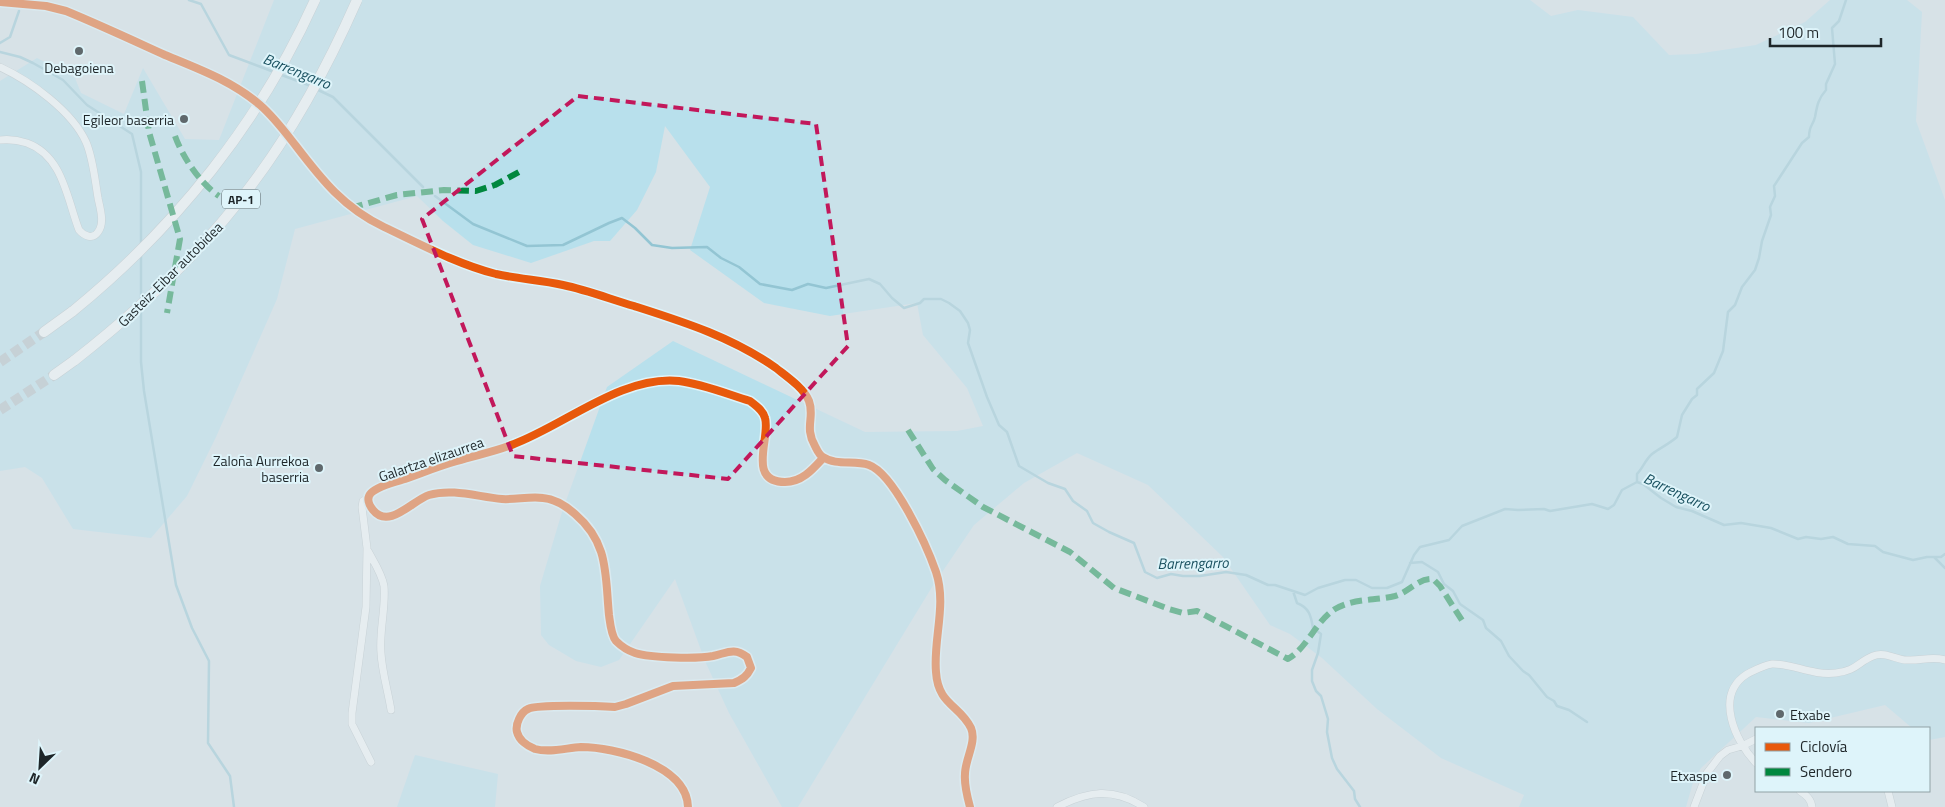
<svg xmlns="http://www.w3.org/2000/svg" width="1945" height="807" font-family="'Titillium Web',sans-serif">
	<rect width="100%" height="100%" fill="#d7e2e7"/>
	<path fill="#b8e0ec" d="M 274,0 L 1530,0 L 1551,16 L 1578,10 L 1633,17 L 1669,55 L 1696,54 L 1756,45 L 1805,22 L 1830,0 L 1907,0 L 1922,12 L 1916,121 L 1945,200 L 1945,737 L 1929,740 L 1929,728 L 1912,728 L 1885,705 L 1809,723 L 1756,717 L 1701,768 L 1694,779 L 1686,807 L 1519,807 L 1524,795 L 1441,758 L 1377,709 L 1322,658 L 1290,634 L 1270,625 L 1223,557 L 1148,485 L 1077,453 L 1024,483 L 974,525 L 932,587 L 798,807 L 782,807 L 729,713 L 705,661 L 675,579 L 619,660 L 601,667 L 576,661 L 549,645 L 541,635 L 540,586 L 562,512 L 607,387 L 673,341 L 865,432 L 957,431 L 983,426 L 967,388 L 923,335 L 917,303 L 830,316 L 764,303 L 690,250 L 710,187 L 665,126 L 656,172 L 637,210 L 610,241 L 594,241 L 531,263 L 473,245 L 443,221 L 417,196 L 295,229 L 277,299 L 216,437 L 187,496 L 151,538 L 73,529 L 42,478 L 25,467 L 0,471 L 0,81 L 37,58 L 75,78 L 81,93 L 124,114 L 143,68 L 185,139 L 219,140 Z
		M 415,755 L 498,774 L 495,807 L 397,807 Z"/>
	<g fill="none" stroke-linecap="round" stroke-linejoin="round">
		<path stroke="#93c5d3" stroke-width="2.5" d="M 189,0 L 201,4 L 229,55 L 274,72
			M 0,43 L 10,37 L 19,11
			M 0,52 L 20,57 L 33,63 L 63,80 L 87,105 L 132,134 L 141,172 L 141,245
			M 279,74 L 311,86
			M 316,89 L 333,97 L 423,187
			M 435,196 L 473,224 L 527,246 L 563,245 L 609,223 L 622,218 L 635,228 L 652,245 L 672,248 L 707,247 L 721,258 L 739,267 L 760,284 L 792,290 L 808,284 L 826,288 L 869,279 L 880,284 L 892,298 L 904,308 L 920,303 L 924,299 L 941,299 L 949,303 L 960,311 L 968,323 L 970,330 L 968,343 L 987,397 L 999,425 L 1007,432 L 1019,466 L 1048,483 L 1065,489 L 1073,501 L 1087,511 L 1093,523 L 1109,532 L 1134,543 L 1145,572 L 1157,578 L 1171,574 L 1183,576 L 1200,576 L 1226,572 L 1246,575 L 1268,585 L 1275,585 L 1305,595 L 1318,588 L 1345,580 L 1356,580 L 1372,588 L 1387,588 L 1402,582 L 1414,555 L 1420,547 L 1449,540 L 1462,526 L 1505,509 L 1518,510 L 1544,509 L 1550,511 L 1592,504 L 1608,509 L 1614,505 L 1622,490 L 1637,482 L 1643,484 L 1661,498 L 1676,507 L 1692,511 L 1724,525 L 1741,523 L 1771,528 L 1798,539 L 1806,537 L 1821,539 L 1833,537 L 1848,544 L 1875,546 L 1883,552 L 1913,560 L 1927,557 L 1941,557 L 1945,554
			M 141,300 L 141,253
			M 141,308 L 141,362 L 144,391 L 176,585 L 192,628 L 209,661 L 208,743 L 230,776 L 234,807
			M 1637,482 L 1637,474 C 1643,468 1645,460 1652,454 C 1660,448 1669,444 1677,437 L 1682,415 L 1692,399 L 1697,395 L 1697,389 L 1714,373 L 1723,351 L 1728,312 L 1735,305 L 1742,287 L 1755,270 L 1759,258 L 1762,241 L 1771,215 L 1770,207 L 1775,196 L 1774,186 L 1802,143 L 1809,137 C 1809,125 1813,126 1815,117 C 1817,106 1818,99 1826,90 L 1826,84 L 1835,64 L 1832,28 L 1839,21 L 1846,0
			M 1934,557 L 1945,568
			M 1410,563 L 1422,562 L 1438,572 L 1444,584 L 1453,591 L 1460,604 L 1483,620 L 1486,628 L 1501,641 L 1509,656 L 1523,671 L 1529,675 L 1547,697 L 1554,701 L 1557,706 L 1569,710 L 1587,722
			M 1293,591 L 1297,603 C 1310,608 1311,617 1313,628 L 1321,634 L 1318,653 L 1312,670 L 1312,681 L 1316,691 L 1321,696 L 1328,719 L 1327,732 L 1332,758 L 1337,769 L 1354,791 L 1355,799 L 1360,807"/>
		<path stroke="#b2bcc1" stroke-width="10" stroke-dasharray="10 5" stroke-linecap="butt" d="M 0,362 L 44,332
			M 0,410 L 54,375"/>
		<g stroke="#b6bfc2" stroke-width="8">
			<path id="minor" d="M 0,2 L 46,6 L 66,11 C 100,25 132,40 165,55 C 199,69 232,81 260,105 C 274,117 285,132 296,146 C 322,180 344,208 384,227 C 420,244 457,264 496,274 C 518,279 541,280 563,285 C 587,290 610,299 634,306 C 684,322 732,337 776,368 C 786,376 804,388 809,401 C 815,417 804,427 815,446 C 817,450 819,455 823,457 C 836,466 854,460 869,465 C 894,474 927,546 936,572 C 947,605 933,639 936,672 C 938,705 960,705 971,728 C 977,742 965,759 965,774 C 964,785 967,796 970,807
				M 0,67 C 30,81 72,111 86,142 C 93,158 95,180 98,198 C 100,208 105,223 98,232 C 93,240 84,236 79,230 C 67,199 63,156 27,143 C 18,140 9,139 0,140
				M 369,498 L 363,501 L 362,507 L 367,548 L 366,607 L 352,713 L 352,724 L 371,762
				M 368,551 C 374,562 382,574 384,586 C 386,608 379,631 381,653 C 382,672 388,691 391,710
				M 1756,763 C 1735,741 1714,695 1747,674 C 1755,670 1764,665 1772,664 C 1792,663 1812,676 1836,673 C 1856,671 1858,662 1873,656 C 1885,651 1896,660 1907,660 C 1920,661 1932,656 1945,660
				M 1800,791 C 1806,795 1811,799 1812,807
				M 1888,791 L 1892,807
				M 688,807 C 687,765 614,747 581,747 C 566,748 550,753 535,749 C 527,746 519,740 517,732 C 515,724 521,712 528,709 C 537,704 601,706 615,707 L 626,704 L 673,686 L 734,683 C 743,679 747,676 751,668 L 747,657 C 734,647 727,653 713,656 C 697,659 651,658 635,653 C 629,651 621,646 616,641 C 611,635 610,622 609,615 C 605,574 609,543 575,514 C 566,506 555,499 543,498 C 530,496 515,500 502,499 C 478,497 453,488 429,495 C 413,500 389,530 373,510 C 369,505 366,498 371,493 C 378,486 395,482 405,479 C 422,473 439,466 457,461 C 476,455 495,452 514,444 C 565,425 622,375 679,381 C 703,384 727,394 750,401 C 756,406 763,410 765,418 C 771,437 746,482 785,482 C 802,482 813,469 823,458
				M 1057,807 C 1088,791 1113,787 1144,807
				M 1694,807 L 1707,773 L 1720,756 L 1728,750 L 1742,746 L 1756,739"/>
		</g>
		<g stroke="#b6bfc2" stroke-width="11">
			<path id="highway" d="M 44,332 L 73,311
				M 54,375 L 75,360"/>
		</g>
		<use href="#minor" stroke="#f9fbfb" stroke-width="7"/>
		<use href="#highway" stroke="#f9fbfb" stroke-width="10"/>
		<g stroke="#b6bfc2" stroke-width="11" stroke-linecap="butt">
			<path id="highway-bridge" d="M 73,311 C 176,227 260,122 315,0
				M 75,360 C 140,309 201,253 250,187 C 294,129 328,66 357,0"/>
		</g>
		<use href="#highway-bridge" stroke="#f9fbfb" stroke-width="10"/>
		<path stroke="#00873e" stroke-width="6" stroke-dasharray="12 6" stroke-linecap="butt" d="M 142,81 L 149,132 L 180,239 L 167,313
			M 175,136 C 183,158 200,183 219,196
			M 351,208 L 397,195 L 444,190 L 476,191 L 495,185 L 521,171
			M 908,430 L 933,469 L 945,480 L 983,507 L 1070,552 L 1114,588 L 1169,609 L 1183,613 L 1197,611 L 1288,659 C 1308,647 1315,622 1335,609 C 1354,598 1375,601 1395,596 C 1409,592 1418,578 1433,579 L 1440,586 L 1465,625"/>
		<g stroke="#def4fa" stroke-width="11">
			<path id="cycleway" d="M 0,2 L 46,6 L 66,11 C 100,25 132,40 165,55 C 199,69 232,81 260,105 C 274,117 285,132 296,146 C 322,180 344,208 384,227 C 420,244 457,264 496,274 C 518,279 541,280 563,285 C 587,290 610,299 634,306 C 684,322 732,337 776,368 C 786,376 804,388 809,401 C 815,417 804,427 815,446 C 817,450 819,455 823,457 C 836,466 854,460 869,465 C 894,474 927,546 936,572 C 947,605 933,639 936,672 C 938,705 960,705 971,728 C 977,742 965,759 965,774 C 964,785 967,796 970,807
				M 688,807 C 687,765 614,747 581,747 C 566,748 550,753 535,749 C 527,746 519,740 517,732 C 515,724 521,712 528,709 C 537,704 601,706 615,707 L 626,704 L 673,686 L 734,683 C 743,679 747,676 751,668 L 747,657 C 734,647 727,653 713,656 C 697,659 651,658 635,653 C 629,651 621,646 616,641 C 611,635 610,622 609,615 C 605,574 609,543 575,514 C 566,506 555,499 543,498 C 530,496 515,500 502,499 C 478,497 453,488 429,495 C 413,500 389,530 373,510 C 369,505 366,498 371,493 C 378,486 395,482 405,479 C 422,473 439,466 457,461 C 476,455 495,452 514,444 C 565,425 622,375 679,381 C 703,384 727,394 750,401 C 756,406 763,410 765,418 C 771,437 746,482 785,482 C 802,482 813,469 823,458"/>
		</g>
		<use href="#cycleway" stroke="#e8590c" stroke-width="8"/>
	</g>
	<path d="M0 0H1945V807H0ZM 578,96 L 816,124 L 848,346 L 728,479 L 513,456 L 422,219 Z" fill="#d7e2e7" fill-opacity=".55" fill-rule="evenodd"/>
	<path fill="none" stroke="#c2185b" stroke-width="4" stroke-dasharray="10 6" stroke-linejoin="round" d="M 578,96 L 816,124 L 848,346 L 728,479 L 513,456 L 422,219 Z"/>
	<g fill="#5f686c" stroke="#def4fa" stroke-width="2">
		<circle cx="79" cy="51" r="5"/>
		<circle cx="184" cy="119" r="5"/>
		<circle cx="319" cy="468" r="5"/>
		<circle cx="1780" cy="714" r="5"/>
		<circle cx="1727" cy="775" r="5"/>
	</g>
	<g text-anchor="middle" dominant-baseline="central" stroke-width="4" stroke-linejoin="round" paint-order="stroke">
		<rect fill="#def4fa" stroke="#586468" stroke-width="1" x="222" y="189.5" width="38" height="19" rx="4"/>
		<g font-size="12" font-weight="bold" fill="#1e2629">
			<text x="241" y="199">AP-1</text>
		</g>
		<g font-size="14" fill="#1e2629" stroke="#def4fa" text-anchor="end">
			<text x="79" y="67" text-anchor="middle">Debagoiena</text>
			<text x="174" y="119">Egileor baserria</text>
			<text x="309" y="460">Zaloña Aurrekoa<tspan x="309" dy="16">baserria</tspan></text>
			<text x="1790" y="714" text-anchor="start">Etxabe</text>
			<text x="1717" y="775">Etxaspe</text>
		</g>
		<g font-size="14" fill="#1e2629" stroke="#def4fa">
			<text transform="translate(170 274) rotate(-45)">Gasteiz-Eibar autobidea</text>
			<text transform="translate(431 459) rotate(-19)">Galartza elizaurrea</text>
		</g>
		<g font-size="15" font-style="italic" fill="#1a5160" stroke="#def4fa">
			<text transform="translate(297 71) rotate(22)">Barrengarro</text>
			<text transform="translate(1677 492) rotate(25)">Barrengarro</text>
			<text transform="translate(1193 563) rotate(-1)">Barrengarro</text>
		</g>
	</g>
	<rect x="1755" y="727" width="175" height="65" fill="#def4fa" stroke="#91a2a6"/>
	<rect x="1765" y="743" width="25" height="8" fill="#e8590c" stroke="#91a2a6"/>
	<text x="1800" y="752" font-size="15" fill="#1e2629">Ciclovía</text>
	<rect x="1765" y="768" width="25" height="8" fill="#00873e" stroke="#91a2a6"/>
	<text x="1800" y="777" font-size="15" fill="#1e2629">Sendero</text>
	<g transform="translate(40 767) rotate(205)" stroke="#def4fa" stroke-width="4" paint-order="stroke">
	<path d="M0-4L9 19L0 12L-9 19Z" fill="#1e2629"/>
	<text y="-8" font-size="14" font-weight="bold" text-anchor="middle" fill="#1e2629">N</text>
	</g>
	<path d="M1770 38v8h111v-8" fill="none" stroke="#1e2629" stroke-width="2.5"/>
	<text x="1778" y="38" font-size="15" fill="#1e2629" stroke="#def4fa" stroke-width="4" paint-order="stroke">100 m</text>
</svg>
